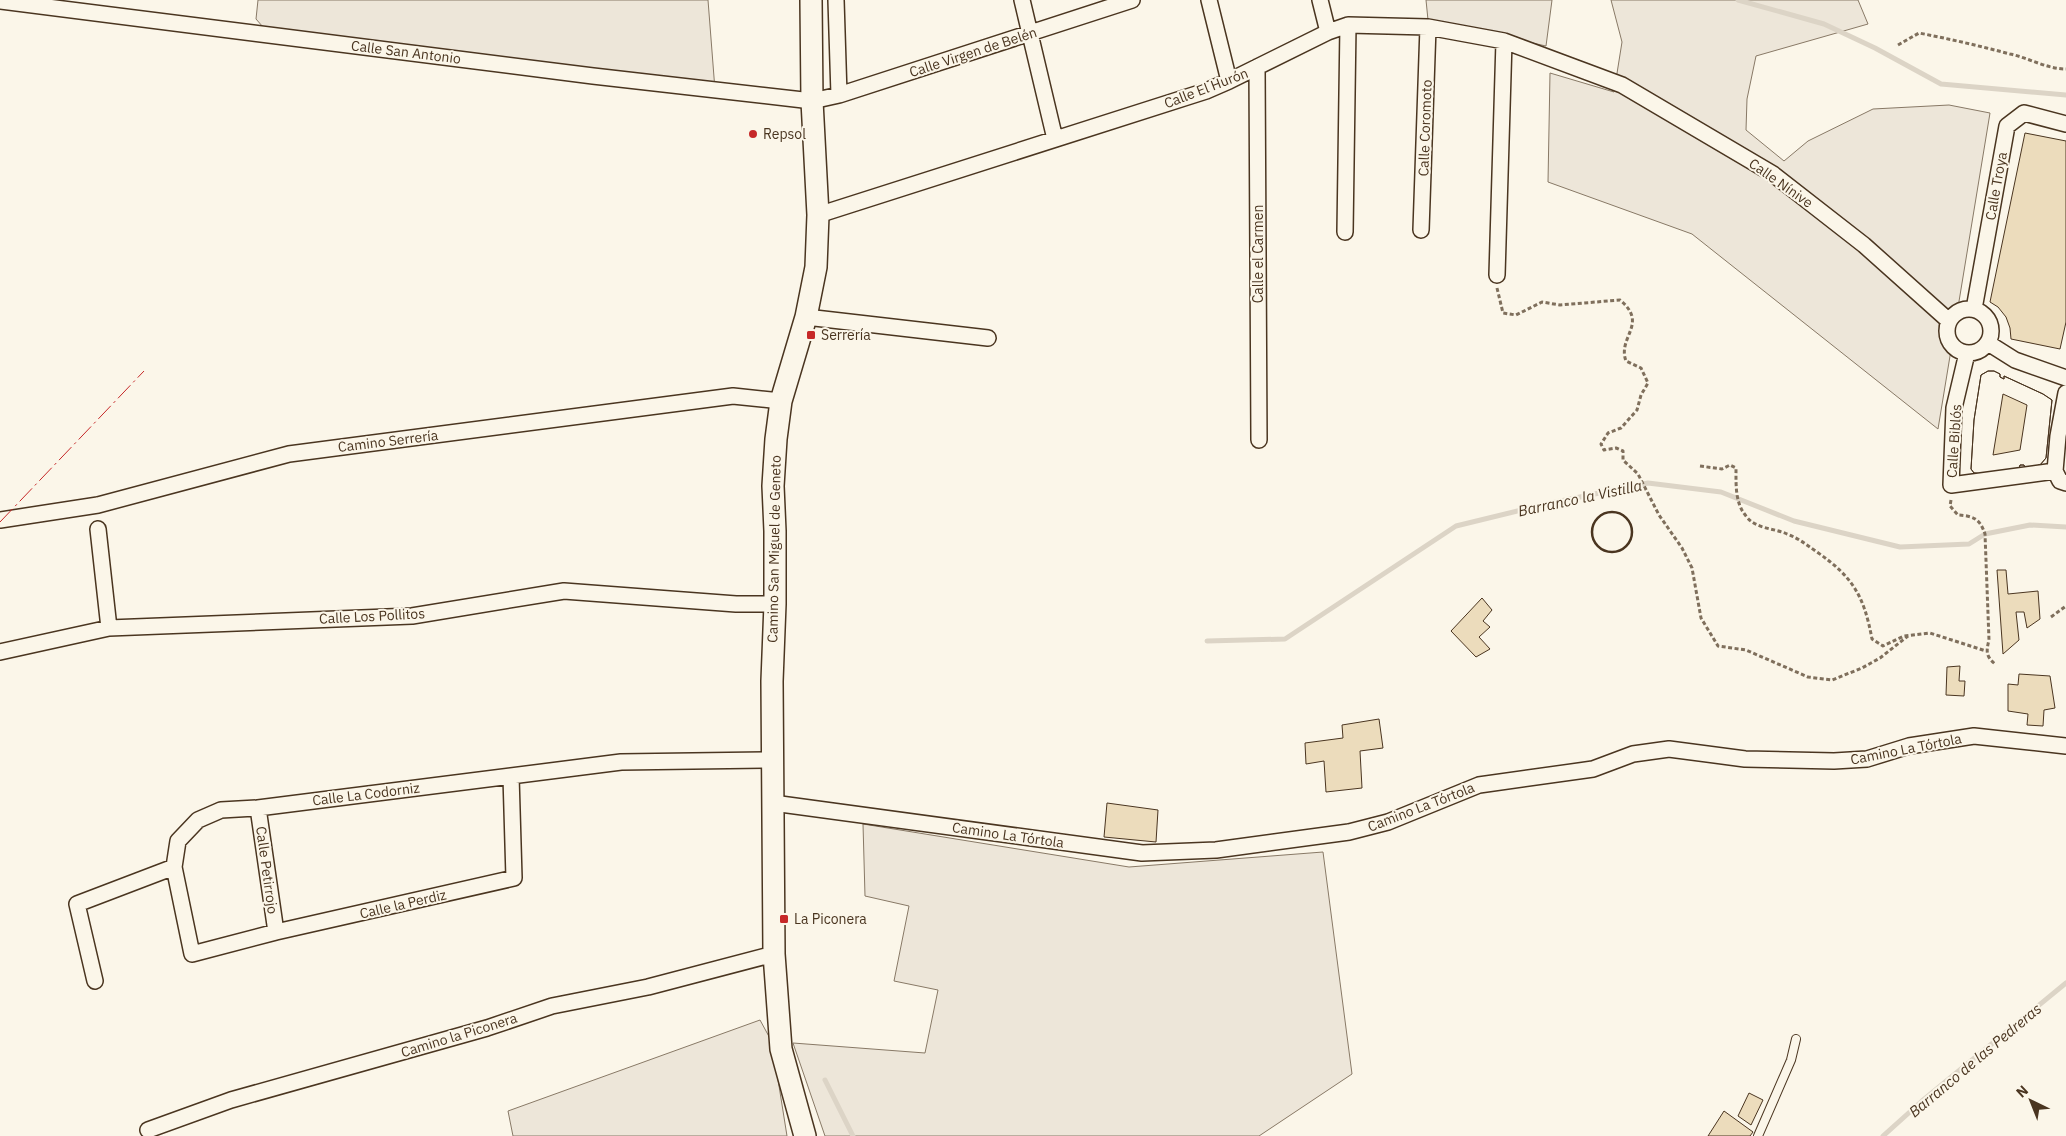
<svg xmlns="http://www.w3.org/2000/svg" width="2066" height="1136" font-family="'IBM Plex Sans',sans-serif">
	<rect width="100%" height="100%" fill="#fbf6e9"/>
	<path fill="#ede6d9" stroke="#887966" d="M 258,0 L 708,0 L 715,90 L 270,35 L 256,19 Z
		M 1426,0 L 1552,0 L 1546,46 L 1428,20 Z
		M 1611,0 L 1858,0 L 1868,24 L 1756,56 L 1747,99 L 1746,130 L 1784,161 L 1808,141 L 1873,109 L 1949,105 L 1990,113 L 1938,429 L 1692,234 L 1548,182 L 1550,73 L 1614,92 L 1622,42 Z
		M 863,824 L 1129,867 L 1323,852 L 1352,1074 L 1259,1136 L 825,1136 L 793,1043 L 925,1053 L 938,990 L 894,981 L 909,906 L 865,896 Z
		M 760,1020 L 772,1042 L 787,1136 L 513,1136 L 508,1111 Z"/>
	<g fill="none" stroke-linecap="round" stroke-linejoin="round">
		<path stroke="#dcd4c6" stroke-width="5" d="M 1738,0 L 1824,24 L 1875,48 L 1941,84 L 2066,95
			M 1207,641 L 1285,639 L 1456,526 L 1546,504 L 1648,483 L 1721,492 L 1794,521 L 1900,547 L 1969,544 L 1985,534 L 2030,525 L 2066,527
			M 825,1080 L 853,1136
			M 1883,1136 L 1922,1101 L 2066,983"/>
	</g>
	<path fill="#ecdcbc" stroke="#4a3520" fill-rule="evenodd" d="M 2025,133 L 2066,141 L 2066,322 L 2060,349 L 2011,339 L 2010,328 L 2006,317 L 1998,307 L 1990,302 Z
		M 1988,371 L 1994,371 L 2000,374 L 2000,377 L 2004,379 L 2004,376 L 2043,394 L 2052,400 L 2046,458 L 2040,465 L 2025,468 L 2024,465 L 2020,465 L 2019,469 L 1984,474 L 1974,473 L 1971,469 L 1974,420 L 1981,375 ZM 2003,394 L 2027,405 L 2020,450 L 1993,455 Z
		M 1988,371 L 1994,371 L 2000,374 L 2000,377 L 2004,379 L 2004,376 L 2043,394 L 2052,400 L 2046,458 L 2040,465 L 2025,468 L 2024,465 L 2020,465 L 2019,469 L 1984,474 L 1974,473 L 1971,469 L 1974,420 L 1981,375 Z
		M 1997,570 L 2006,570 L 2008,594 L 2038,591 L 2040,619 L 2027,628 L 2024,612 L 2016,612 L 2019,640 L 2003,654 Z
		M 1482,598 L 1492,610 L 1483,621 L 1490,627 L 1479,637 L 1490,649 L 1476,657 L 1451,631 Z
		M 1960,666 L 1959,681 L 1965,681 L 1964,696 L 1946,695 L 1947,667 Z
		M 2019,674 L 2050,676 L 2055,708 L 2044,710 L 2043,726 L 2027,725 L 2028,714 L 2008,711 L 2008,684 L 2018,685 Z
		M 1379,719 L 1383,748 L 1360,751 L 1362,788 L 1326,792 L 1324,761 L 1306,764 L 1305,743 L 1343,738 L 1342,725 Z
		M 1107,803 L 1158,810 L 1156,842 L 1104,837 Z
		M 1749,1093 L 1763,1100 L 1751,1125 L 1738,1116 Z
		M 1724,1111 L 1753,1132 L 1750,1136 L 1708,1136 Z"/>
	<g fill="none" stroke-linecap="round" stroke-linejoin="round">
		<g stroke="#4a3520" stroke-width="10">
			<path id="lane" d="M 1758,1136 L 1791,1060 L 1796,1039"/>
		</g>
		<g stroke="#4a3520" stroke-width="18">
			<path id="street" d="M 836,0 L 839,95
				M 1022,0 L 1055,139
				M 1209,0 L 1229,81
				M 1320,0 L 1328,32
				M 0,1 L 593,76 L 812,101 L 839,95 L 1132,0
				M 1257,67 L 1259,440
				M 818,215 L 1206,91 L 1229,81 L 1328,32 L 1348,25 L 1428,27 L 1504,41 L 1622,85 L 1773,174 L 1864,245 L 1949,321
				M 1421,230 L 1428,27
				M 1345,232 L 1348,25
				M 1497,275 L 1504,41
				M1947 331a22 22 0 1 1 44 0a22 22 0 1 1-44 0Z
				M 1974,309 L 2007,126 L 2024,113 L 2066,124
				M 806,317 L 988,338
				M 1988,343 L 2015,360 L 2066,378
				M 1967,353 L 1954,408 L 1951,485 L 2055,471
				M 2055,471 L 2058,436 L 2066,393
				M 2055,471 L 2060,481 L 2066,483
				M 0,520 L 98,505 L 289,454 L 733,396 L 781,401
				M 98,529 L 109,628
				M 0,652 L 109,628 L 412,616 L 564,591 L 736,604 L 775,604
				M 773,803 L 1142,853 L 1216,850 L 1349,832 L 1388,822 L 1479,785 L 1593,769 L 1633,754 L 1669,749 L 1745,759 L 1834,761 L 1867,759 L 1909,746 L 1974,736 L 2066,746
				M 258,808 L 276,932
				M 174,867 L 192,954 L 276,932 L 514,878 L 511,776
				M 95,981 L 77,904 L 174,867 L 178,841 L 198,820 L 221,810 L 258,808 L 621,762 L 773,760
				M 148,1130 L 231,1100 L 487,1028 L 552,1006 L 648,987 L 774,954"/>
		</g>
		<g stroke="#4a3520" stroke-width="24">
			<path id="secondary" d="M 805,1136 L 781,1049 L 774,954 L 772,681 L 775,604 L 775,531 L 773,486 L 776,439 L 781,401 L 806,317 L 816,267 L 818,215 L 812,101 L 811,0"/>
		</g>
		<path stroke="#7f6f5c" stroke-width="3" stroke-dasharray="4 2.5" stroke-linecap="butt" d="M 1898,45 L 1919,33 C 1950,39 1980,46 2010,54 C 2029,58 2047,69 2066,69
			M 1497,288 L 1503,313 L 1516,315 L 1542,302 L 1560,305 L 1620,300 C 1649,324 1617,337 1626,361 L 1641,368 L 1648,383 L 1641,395 L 1637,410 L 1621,428 L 1608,433 L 1601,444 L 1604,450 L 1616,448 L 1623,451 L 1623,460 L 1638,474 L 1659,515 L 1682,548 L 1692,568 L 1701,618 L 1718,646 L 1746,650 L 1808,677 L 1832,680 L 1862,668 L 1880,658 L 1908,636
			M 1700,466 L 1722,469 L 1730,465 L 1736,468 C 1736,485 1735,503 1746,516 C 1755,529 1774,528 1787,534 C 1798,538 1807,545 1817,552 C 1853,577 1864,596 1872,639 L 1883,646 L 1904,636 L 1930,633 L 1986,651
			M 1951,500 L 1950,506 L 1958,515 C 1974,516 1980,519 1985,534 L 1989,640 C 1986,652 1986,656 1995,664
			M 2051,617 L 2066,606"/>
		<use href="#lane" stroke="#fbf6e9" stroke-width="8"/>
		<use href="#street" stroke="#fbf6e9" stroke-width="15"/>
		<use href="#secondary" stroke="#fbf6e9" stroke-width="21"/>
		<path stroke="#4a3520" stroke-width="2.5" d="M1592 532a20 20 0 1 1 40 0a20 20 0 1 1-40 0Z"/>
		<path stroke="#c62828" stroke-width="1" stroke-dasharray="18 4 2.5 4" stroke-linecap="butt" d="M 0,522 L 144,371"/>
	</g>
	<g fill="#c62828" stroke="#fbf6e9" stroke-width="2">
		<circle cx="753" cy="134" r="5"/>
		<rect x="806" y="330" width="10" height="10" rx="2.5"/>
		<rect x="779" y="914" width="10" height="10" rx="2.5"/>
	</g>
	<g text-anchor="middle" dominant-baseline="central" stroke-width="4" stroke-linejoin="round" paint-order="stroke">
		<g font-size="14" fill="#4a3520" stroke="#fbf6e9">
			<text transform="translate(406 52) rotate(7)">Calle San Antonio</text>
			<text transform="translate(973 52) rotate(-18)">Calle Virgen de Belén</text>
			<text transform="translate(1206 88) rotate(-21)">Calle El Hurón</text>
			<text transform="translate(1425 128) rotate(-88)">Calle Coromoto</text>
			<text transform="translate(1781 183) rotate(35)">Calle Nínive</text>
			<text transform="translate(1996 186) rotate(-80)">Calle Troya</text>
			<text transform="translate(1258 254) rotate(-90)">Calle el Carmen</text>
			<text transform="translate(388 441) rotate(-7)">Camino Serrería</text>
			<text transform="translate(1954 441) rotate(-86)">Calle Biblós</text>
			<text transform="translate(774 549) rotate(-89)">Camino San Miguel de Geneto</text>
			<text transform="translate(372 616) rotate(-3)">Calle Los Pollitos</text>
			<text transform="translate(1906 749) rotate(-11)">Camino La Tórtola</text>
			<text transform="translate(366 794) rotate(-7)">Calle La Codorniz</text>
			<text transform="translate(1421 807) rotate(-21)">Camino La Tórtola</text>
			<text transform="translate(1008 835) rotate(8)">Camino La Tórtola</text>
			<text transform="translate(267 870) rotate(82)">Calle Petirrojo</text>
			<text transform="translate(403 904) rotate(-13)">Calle la Perdiz</text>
			<text transform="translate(459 1035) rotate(-17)">Camino la Piconera</text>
		</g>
		<g font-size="14" fill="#4a3520" stroke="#fbf6e9" text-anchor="start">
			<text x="763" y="134">Repsol</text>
			<text x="821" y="335">Serrería</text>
			<text x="794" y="919">La Piconera</text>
		</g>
		<g font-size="15" font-style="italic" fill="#4a3520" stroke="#fbf6e9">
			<text transform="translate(1580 498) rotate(-12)">Barranco la Vistilla</text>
			<text transform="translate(1975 1060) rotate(-40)">Barranco de las Pedreras</text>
		</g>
	</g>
	<g transform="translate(2031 1101) rotate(317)" stroke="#fbf6e9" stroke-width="4" paint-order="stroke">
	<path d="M0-4L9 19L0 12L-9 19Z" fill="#4a3520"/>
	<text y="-8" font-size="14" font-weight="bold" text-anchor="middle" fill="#4a3520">N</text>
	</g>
</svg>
